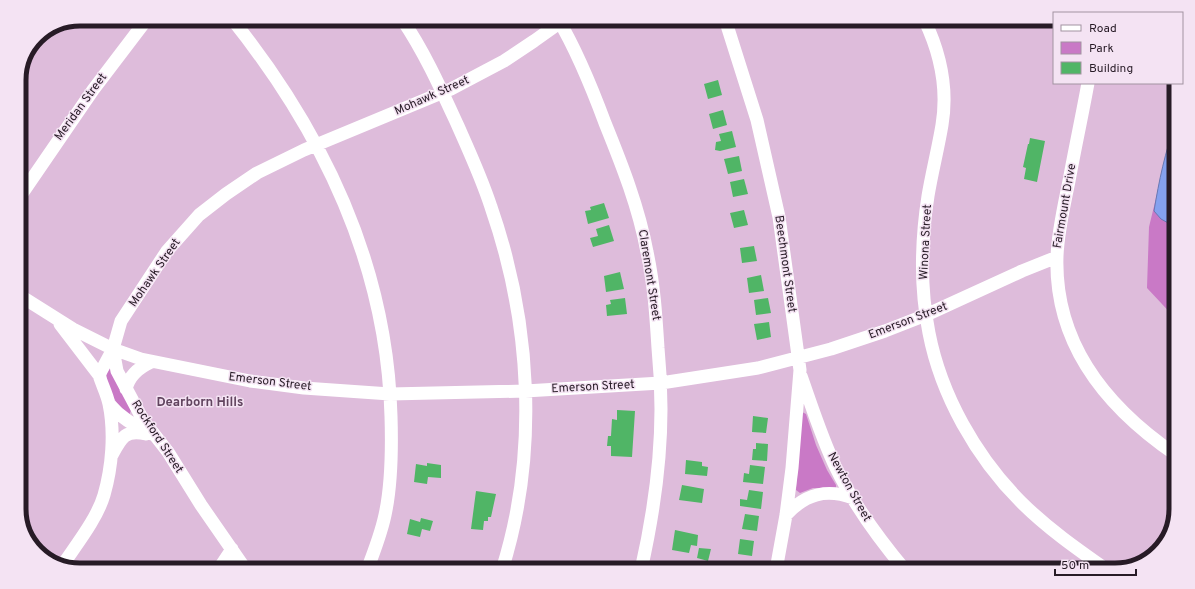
<svg xmlns="http://www.w3.org/2000/svg" width="1195" height="589" font-family="Overpass,sans-serif">
	<rect width="100%" height="100%" fill="#debcdb"/>
	<path fill="#c979c6" d="M 1176,115 L 1176,319 L 1147,288 L 1149,227 Z
		M 107,368 L 111,368 L 131,410 L 129,416 C 116,403 104,389 107,368 Z
		M 802,412 L 806,414 L 816,445 L 827,470 L 836,485 L 836,488 L 813,488 L 800,493 L 796,490 Z"/>
	<path fill="#85a1ef" stroke="#6979b3" d="M 1176,123 L 1176,238 L 1170,224 L 1161,219 L 1154,211 C 1159,181 1165,151 1176,123 Z"/>
	<path fill="#50b566" d="M 718,80 L 722,95 L 708,99 L 704,84 Z
		M 723,110 L 727,125 L 713,129 L 709,114 Z
		M 732,131 L 736,147 L 720,151 L 715,150 L 716,142 L 721,141 L 719,134 Z
		M 1030,138 L 1045,141 L 1037,182 L 1024,179 L 1026,168 L 1023,167 L 1028,144 L 1029,144 Z
		M 739,156 L 742,171 L 728,174 L 724,159 Z
		M 744,179 L 748,194 L 733,197 L 730,182 Z
		M 604,203 L 609,218 L 588,224 L 585,211 L 591,210 L 590,207 Z
		M 744,210 L 748,225 L 734,228 L 730,213 Z
		M 609,225 L 614,241 L 593,247 L 590,238 L 598,236 L 596,229 Z
		M 754,246 L 757,261 L 742,263 L 740,248 Z
		M 620,272 L 624,289 L 606,292 L 604,276 Z
		M 761,275 L 764,291 L 749,293 L 747,278 Z
		M 625,298 L 627,314 L 607,316 L 606,305 L 611,304 L 610,300 Z
		M 768,298 L 771,313 L 756,315 L 754,300 Z
		M 769,322 L 771,337 L 757,340 L 754,324 Z
		M 617,410 L 635,411 L 632,457 L 611,456 L 611,446 L 607,446 L 608,436 L 611,436 L 612,419 L 617,420 Z
		M 753,416 L 768,418 L 766,433 L 752,432 Z
		M 756,443 L 768,444 L 767,461 L 752,460 L 753,449 L 756,449 Z
		M 686,460 L 702,462 L 702,466 L 708,467 L 707,476 L 685,474 Z
		M 427,463 L 441,465 L 441,478 L 428,477 L 427,484 L 414,482 L 416,464 L 427,466 Z
		M 750,465 L 765,467 L 763,484 L 743,482 L 744,473 L 749,474 Z
		M 682,485 L 704,489 L 702,503 L 679,500 Z
		M 749,490 L 763,492 L 761,509 L 740,506 L 740,499 L 747,500 Z
		M 476,491 L 496,494 L 491,517 L 488,517 L 488,521 L 484,521 L 483,530 L 471,529 Z
		M 745,514 L 759,516 L 757,531 L 742,529 Z
		M 421,518 L 433,521 L 430,531 L 422,529 L 420,537 L 407,534 L 410,519 L 420,522 Z
		M 675,530 L 698,535 L 697,546 L 691,545 L 689,553 L 672,550 Z
		M 740,539 L 754,541 L 752,556 L 738,554 Z
		M 699,548 L 711,549 L 708,561 L 697,558 Z"/>
	<g fill="none" stroke-linecap="round" stroke-linejoin="round">
		<path stroke="#fff" stroke-width="13" d="M 232,19 C 324,134 387,266 391,416 C 392,448 392,483 385,515 C 381,534 374,552 367,570
			M 402,19 C 425,53 441,89 458,126 C 470,153 482,179 491,207 C 531,322 539,453 502,570
			M 558,19 C 577,51 592,88 605,123 C 622,165 639,208 647,252 C 654,284 656,316 658,348 C 660,368 661,389 661,409 C 661,463 653,517 641,570
			M 725,19 L 757,120 L 779,217 L 800,370 L 792,468 L 786,515 L 776,570
			M 924,19 C 940,52 948,89 942,125 C 938,149 932,172 928,196 C 921,241 920,288 929,333 C 941,395 976,457 1021,502 C 1047,528 1077,549 1107,570
			M 1088,83 C 1082,116 1075,148 1069,181 C 1064,206 1058,231 1057,256 C 1054,344 1107,408 1176,455
			M 19,198 L 93,90 L 147,19
			M 19,295 L 73,329 L 113,349 L 117,371 L 143,420 L 168,452 L 201,505 L 246,570
			M 60,324 L 99,375
			M 113,349 L 141,359 L 250,381 L 304,388 L 390,394 L 525,391 L 661,383 L 758,368 L 831,349 L 885,331 L 926,315 L 1022,271 L 1057,257
			M 801,376 C 812,407 822,439 836,468 C 854,505 879,539 905,570
			M 126,389 C 129,376 140,367 151,362
			M 109,404 C 121,418 136,427 152,434
			M 112,455 C 121,438 125,429 146,434
			M 786,515 C 805,494 826,488 853,498
			M 62,566 C 76,545 97,519 104,495 C 112,467 115,433 109,404 C 107,394 102,385 99,375 L 113,349 L 121,321 L 167,251 L 199,215 L 226,194 L 257,173 L 304,150 L 451,89 L 504,61 L 534,41 L 565,19
			M 218,570 L 232,549"/>
	</g>
	<g text-anchor="middle" dominant-baseline="central" stroke-width="3" stroke-linejoin="round" paint-order="stroke">
		<g font-size="12" fill="#271b26" stroke="#f4e3f3">
			<text transform="translate(432 96) rotate(-24)">Mohawk Street</text>
			<text transform="translate(81 107) rotate(-54)">Meridan Street</text>
			<text transform="translate(1065 206) rotate(-80)">Fairmount Drive</text>
			<text transform="translate(926 242) rotate(-87)">Winona Street</text>
			<text transform="translate(785 264) rotate(82)">Beechmont Street</text>
			<text transform="translate(155 273) rotate(-55)">Mohawk Street</text>
			<text transform="translate(649 275) rotate(81)">Claremont Street</text>
			<text transform="translate(908 321) rotate(-21)">Emerson Street</text>
			<text transform="translate(270 382) rotate(7)">Emerson Street</text>
			<text transform="translate(593 387) rotate(-3)">Emerson Street</text>
			<text transform="translate(157 437) rotate(57)">Rockford Street</text>
			<text transform="translate(849 487) rotate(61)">Newton Street</text>
		</g>
		<g font-size="13" font-weight="bold" fill="#61445f" stroke="#f4e3f3">
			<text x="200" y="403">Dearborn Hills</text>
		</g>
	</g>
	<path d="M0 0H1195V589H0ZM80 26H1115A54 54 0 0 1 1169 80V509A54 54 0 0 1 1115 563H80A54 54 0 0 1 26 509V80A54 54 0 0 1 80 26Z" fill="#f4e3f3" fill-rule="evenodd"/>
	<path fill="none" stroke="#271b26" stroke-width="5" d="M80 26H1115A54 54 0 0 1 1169 80V509A54 54 0 0 1 1115 563H80A54 54 0 0 1 26 509V80A54 54 0 0 1 80 26Z"/>
	<rect x="1053" y="12" width="130" height="72" fill="#f4e3f3" stroke="#a293a1"/>
	<rect x="1061" y="25" width="20" height="6" fill="#ffffff" stroke="#a293a1"/>
	<text x="1089" y="32" font-size="12" fill="#271b26">Road</text>
	<rect x="1061" y="42" width="20" height="12" fill="#c979c6" stroke="#a293a1"/>
	<text x="1089" y="52" font-size="12" fill="#271b26">Park</text>
	<rect x="1061" y="62" width="20" height="12" fill="#50b566" stroke="#a293a1"/>
	<text x="1089" y="72" font-size="12" fill="#271b26">Building</text>
	<path d="M1055 569v6h81v-6" fill="none" stroke="#271b26" stroke-width="2"/>
	<text x="1061" y="569" font-size="12" fill="#271b26" stroke="#f4e3f3" stroke-width="3" paint-order="stroke">50 m</text>
</svg>
